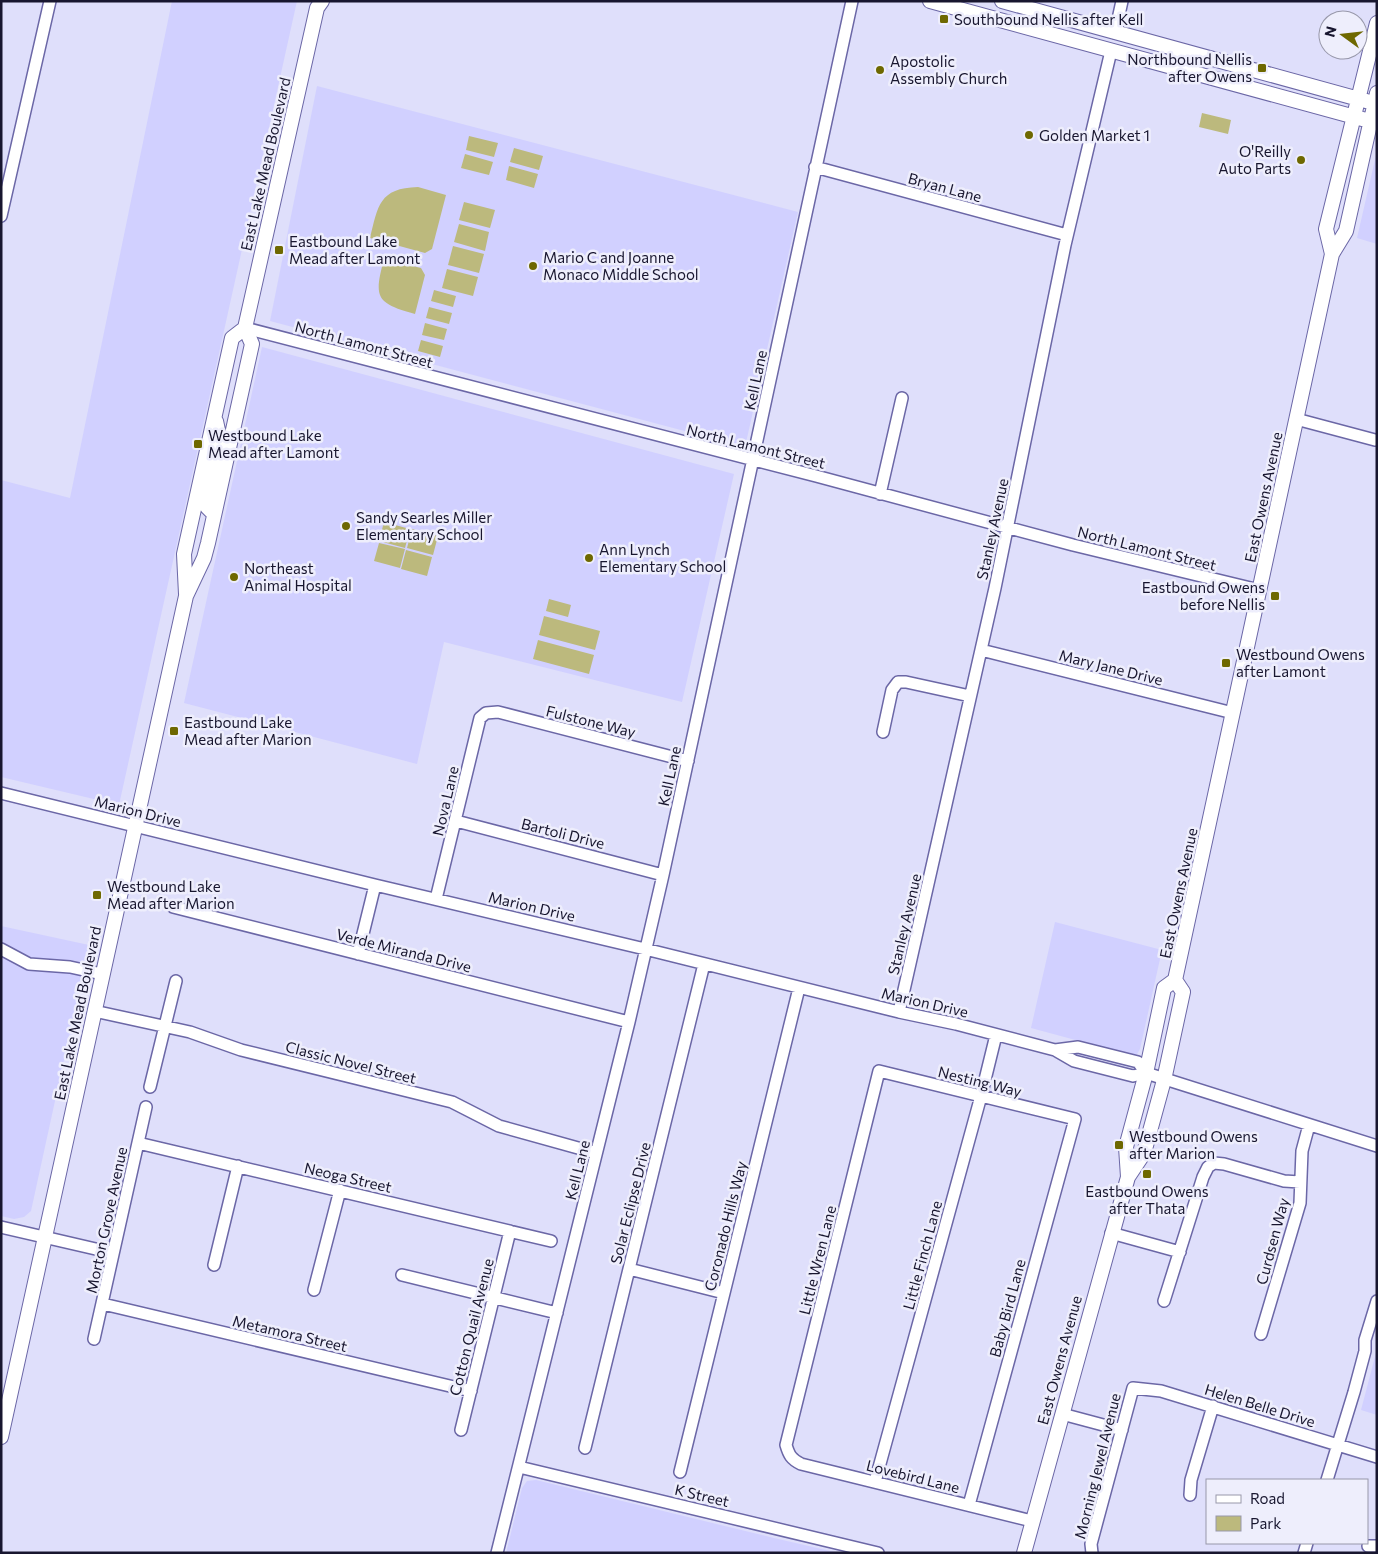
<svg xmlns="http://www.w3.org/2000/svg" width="1378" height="1554" font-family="Commissioner,sans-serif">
	<rect width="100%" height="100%" fill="#dfdffb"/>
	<path fill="#d1d0ff" d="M 172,1 L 297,1 L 119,805 L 1,777 L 1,480 L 70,498 Z
		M 317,86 L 798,212 L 745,447 L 270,321 Z
		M 1377,151 L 1377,244 L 1357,238 Z
		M 262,347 L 734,474 L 682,702 L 444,642 L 417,764 L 184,703 Z
		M 1055,922 L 1162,950 L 1140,1049 L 1137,1054 L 1131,1055 L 1031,1028 Z
		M 1,926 L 89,945 L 31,1211 L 24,1217 L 14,1219 L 1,1216 Z
		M 1377,1349 L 1377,1415 L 1361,1410 Z
		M 536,1480 L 774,1538 L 839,1553 L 506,1553 L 522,1488 L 527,1481 Z"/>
	<path fill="#bcb97d" d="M 1202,113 L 1231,120 L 1228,134 L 1199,127 Z
		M 469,136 L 498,143 L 494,157 L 466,150 Z
		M 514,148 L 543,156 L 539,170 L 510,162 Z
		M 465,154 L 493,162 L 489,175 L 461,168 Z
		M 509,166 L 538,174 L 534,188 L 506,180 Z
		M 418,187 L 446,195 L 432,249 L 425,253 L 370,238 C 378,206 379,188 418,187 Z
		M 464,202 L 495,210 L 490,228 L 459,220 Z
		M 459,224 L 489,232 L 485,251 L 454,242 Z
		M 453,246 L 484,254 L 479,273 L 448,265 Z
		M 384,259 L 421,268 L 425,275 L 415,314 C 375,303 374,297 384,259 Z
		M 447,269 L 478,277 L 473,296 L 442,288 Z
		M 434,290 L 456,296 L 453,307 L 431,301 Z
		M 429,307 L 452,313 L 449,324 L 426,318 Z
		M 425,323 L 447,329 L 444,340 L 422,335 Z
		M 421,340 L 443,346 L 440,357 L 418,351 Z
		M 384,522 L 410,529 L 405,548 L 379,541 Z
		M 412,529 L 438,536 L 433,555 L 407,548 Z
		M 379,543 L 405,549 L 400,568 L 374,561 Z
		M 406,550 L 432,557 L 427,576 L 401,569 Z
		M 549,599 L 571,605 L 568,617 L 546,611 Z
		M 544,616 L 600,631 L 595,650 L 539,635 Z
		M 538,640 L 594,655 L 589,674 L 533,659 Z"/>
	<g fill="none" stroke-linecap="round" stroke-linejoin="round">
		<g stroke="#6b67a6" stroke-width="14">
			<path id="minor" d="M 1115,33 L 1122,1
				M 815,167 L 1067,235
				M 1,216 L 50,1
				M 245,328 L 816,476 L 1073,545 L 1259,590
				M 1296,419 L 1375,440
				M 880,494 L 902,398
				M 981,650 L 1233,713
				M 883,732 L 892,690 L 898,682 L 906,682 L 970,696
				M 1,793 L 375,885 L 645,949 L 899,1012 L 956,1024 L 1055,1050 L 1074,1061 L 1133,1076 L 1146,1073 L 1377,1146
				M 456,821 L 663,875
				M 436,899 L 480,718 L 486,713 L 498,712 L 688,761
				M 173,907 L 629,1022
				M 1,949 L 29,964 L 70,967 L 102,974
				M 358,954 L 375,885
				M 94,1011 L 190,1032 L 241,1050 L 452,1102 L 499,1126 L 596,1153
				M 899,1012 L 995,588 L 1065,245 L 1111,51
				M 1055,1050 L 1078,1047 L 1138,1062 L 1146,1073
				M 150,1087 L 176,981
				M 138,1143 L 551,1241
				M 1,1227 L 113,1253
				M 1111,1233 L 1180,1252
				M 214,1265 L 238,1166
				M 629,1269 L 724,1293
				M 402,1275 L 557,1313
				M 314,1290 L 340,1190
				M 1164,1301 L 1203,1177 L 1208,1167 L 1214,1163 L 1224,1164 L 1284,1181 L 1300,1182
				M 103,1304 L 471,1391
				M 1261,1334 L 1300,1203 L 1302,1151 L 1309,1125
				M 94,1339 L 146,1107
				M 1062,1414 L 1122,1430
				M 461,1430 L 510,1231
				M 585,1448 L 704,964
				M 519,1467 L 878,1553
				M 680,1472 L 799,988
				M 1327,1480 L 1354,1392 L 1365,1351 L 1365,1340 L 1377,1301
				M 875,1482 L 981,1096 L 996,1035
				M 1190,1495 L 1191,1480 L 1213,1406
				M 969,1505 L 1075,1119 L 879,1071 L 786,1445 C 789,1455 791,1459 801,1464 L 1032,1521
				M 1368,1546 L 1377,1546
				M 497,1553 L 629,1022 L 663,875 L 852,1
				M 1092,1553 L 1091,1544 L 1133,1388 L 1161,1391 L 1377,1457
				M 1304,1553 L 1307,1543"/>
		</g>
		<g stroke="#6b67a6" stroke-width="16">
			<path id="major" d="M 930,1 L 1377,123
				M 1002,1 L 1377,104
				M 1332,254 L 1326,229 L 1377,23
				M 211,511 L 207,507 L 207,501 L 220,440 L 216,421
				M 186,594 L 184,554 L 232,338 L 245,328
				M 1128,1177 L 1126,1147 L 1146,1073 L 1164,988 L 1175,980 L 1332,254 L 1346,231 L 1377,93
				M 1,1437 L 186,596 L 204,558 L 208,543 L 252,344 L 245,328 L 317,8 L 322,1
				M 1024,1553 L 1128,1177 L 1144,1153 L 1164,1080 L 1183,992 L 1175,980"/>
		</g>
		<use href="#minor" stroke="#fff" stroke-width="11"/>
		<use href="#major" stroke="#fff" stroke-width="14"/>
	</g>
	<g fill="#6e6800" stroke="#eeeefc" stroke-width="2">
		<rect x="939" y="14" width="10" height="10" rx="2.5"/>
		<rect x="1257" y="63" width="10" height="10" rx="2.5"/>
		<circle cx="880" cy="70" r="5"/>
		<circle cx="1029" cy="135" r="5"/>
		<circle cx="1301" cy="160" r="5"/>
		<rect x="274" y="245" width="10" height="10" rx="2.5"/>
		<circle cx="533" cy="266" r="5"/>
		<rect x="193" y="439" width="10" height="10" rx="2.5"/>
		<circle cx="346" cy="526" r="5"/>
		<circle cx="589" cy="558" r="5"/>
		<circle cx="234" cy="577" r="5"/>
		<rect x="1270" y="591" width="10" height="10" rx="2.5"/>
		<rect x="1221" y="658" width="10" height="10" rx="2.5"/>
		<rect x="169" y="726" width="10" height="10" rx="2.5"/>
		<rect x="92" y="890" width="10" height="10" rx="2.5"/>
		<rect x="1114" y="1140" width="10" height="10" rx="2.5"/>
		<rect x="1142" y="1169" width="10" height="10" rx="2.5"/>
	</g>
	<g text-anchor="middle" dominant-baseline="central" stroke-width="5" stroke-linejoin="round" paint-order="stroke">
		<g font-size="15" fill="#18162f" stroke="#eeeefc" text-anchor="start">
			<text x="954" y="19">Southbound Nellis after Kell</text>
			<text x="1252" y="59" text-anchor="end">Northbound Nellis<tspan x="1252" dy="17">after Owens</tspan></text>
			<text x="890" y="61">Apostolic<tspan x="890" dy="17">Assembly Church</tspan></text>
			<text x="1039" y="135">Golden Market 1</text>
			<text x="1291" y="151" text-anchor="end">O'Reilly<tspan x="1291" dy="17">Auto Parts</tspan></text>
			<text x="289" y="241">Eastbound Lake<tspan x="289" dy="17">Mead after Lamont</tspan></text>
			<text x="543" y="257">Mario C and Joanne<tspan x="543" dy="17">Monaco Middle School</tspan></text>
			<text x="208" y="435">Westbound Lake<tspan x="208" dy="17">Mead after Lamont</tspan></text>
			<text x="356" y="517">Sandy Searles Miller<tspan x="356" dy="17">Elementary School</tspan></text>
			<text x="599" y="549">Ann Lynch<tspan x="599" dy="17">Elementary School</tspan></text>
			<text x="244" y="568">Northeast<tspan x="244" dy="17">Animal Hospital</tspan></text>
			<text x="1265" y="587" text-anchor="end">Eastbound Owens<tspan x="1265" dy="17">before Nellis</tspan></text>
			<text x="1236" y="654">Westbound Owens<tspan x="1236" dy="17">after Lamont</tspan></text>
			<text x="184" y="722">Eastbound Lake<tspan x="184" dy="17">Mead after Marion</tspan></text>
			<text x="107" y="886">Westbound Lake<tspan x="107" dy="17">Mead after Marion</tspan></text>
			<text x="1129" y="1136">Westbound Owens<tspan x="1129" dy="17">after Marion</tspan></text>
			<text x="1147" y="1191" text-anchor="middle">Eastbound Owens<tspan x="1147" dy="17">after Thata</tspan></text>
		</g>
		<g font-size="15" fill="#18162f" stroke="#eeeefc">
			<text transform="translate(265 164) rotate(-77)">East Lake Mead Boulevard</text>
			<text transform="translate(945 187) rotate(15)">Bryan Lane</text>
			<text transform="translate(364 344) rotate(15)">North Lamont Street</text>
			<text transform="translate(755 380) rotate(-78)">Kell Lane</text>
			<text transform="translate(756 446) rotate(14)">North Lamont Street</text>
			<text transform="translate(1263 497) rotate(-78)">East Owens Avenue</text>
			<text transform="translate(992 529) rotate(-78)">Stanley Avenue</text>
			<text transform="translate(1147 548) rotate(14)">North Lamont Street</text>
			<text transform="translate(1111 667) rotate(14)">Mary Jane Drive</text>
			<text transform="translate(591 721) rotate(14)">Fulstone Way</text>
			<text transform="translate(669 776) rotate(-78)">Kell Lane</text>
			<text transform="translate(445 801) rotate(-77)">Nova Lane</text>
			<text transform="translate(138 811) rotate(14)">Marion Drive</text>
			<text transform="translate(563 833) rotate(14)">Bartoli Drive</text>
			<text transform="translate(1178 893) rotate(-78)">East Owens Avenue</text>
			<text transform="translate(532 906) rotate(13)">Marion Drive</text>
			<text transform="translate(904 924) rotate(-77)">Stanley Avenue</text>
			<text transform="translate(404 950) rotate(14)">Verde Miranda Drive</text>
			<text transform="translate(925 1002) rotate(13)">Marion Drive</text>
			<text transform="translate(77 1013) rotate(-78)">East Lake Mead Boulevard</text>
			<text transform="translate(351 1062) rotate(14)">Classic Novel Street</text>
			<text transform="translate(980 1081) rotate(14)">Nesting Way</text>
			<text transform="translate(577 1170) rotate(-76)">Kell Lane</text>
			<text transform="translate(348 1177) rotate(13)">Neoga Street</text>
			<text transform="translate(630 1203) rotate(-76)">Solar Eclipse Drive</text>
			<text transform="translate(106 1220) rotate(-78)">Morton Grove Avenue</text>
			<text transform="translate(725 1226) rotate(-76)">Coronado Hills Way</text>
			<text transform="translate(1272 1241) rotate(-75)">Curdsen Way</text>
			<text transform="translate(922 1255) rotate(-75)">Little Finch Lane</text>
			<text transform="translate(817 1260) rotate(-76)">Little Wren Lane</text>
			<text transform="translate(1007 1308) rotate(-75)">Baby Bird Lane</text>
			<text transform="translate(471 1327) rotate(-76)">Cotton Quail Avenue</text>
			<text transform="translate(290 1333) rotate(13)">Metamora Street</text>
			<text transform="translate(1059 1360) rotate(-75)">East Owens Avenue</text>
			<text transform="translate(1260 1405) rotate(17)">Helen Belle Drive</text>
			<text transform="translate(1097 1466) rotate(-76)">Morning Jewel Avenue</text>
			<text transform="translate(913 1476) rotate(14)">Lovebird Lane</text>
			<text transform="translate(702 1495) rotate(13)">K Street</text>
		</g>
	</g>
	<rect width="1378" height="1554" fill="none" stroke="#18162f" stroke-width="5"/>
	<rect x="1206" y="1479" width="162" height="65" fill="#eeeefc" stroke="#9898aa"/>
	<rect x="1216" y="1495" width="25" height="8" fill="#ffffff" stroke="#9898aa"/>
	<text x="1250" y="1504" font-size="15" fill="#18162f">Road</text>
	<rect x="1216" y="1516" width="25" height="15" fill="#bcb97d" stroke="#9898aa"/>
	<text x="1250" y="1529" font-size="15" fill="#18162f">Park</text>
	<g transform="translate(1343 35) rotate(285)"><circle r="24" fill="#eeeefc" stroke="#9898aa"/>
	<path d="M0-4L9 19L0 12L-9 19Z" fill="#6e6800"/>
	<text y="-8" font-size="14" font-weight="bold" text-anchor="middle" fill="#18162f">N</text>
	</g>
</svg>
